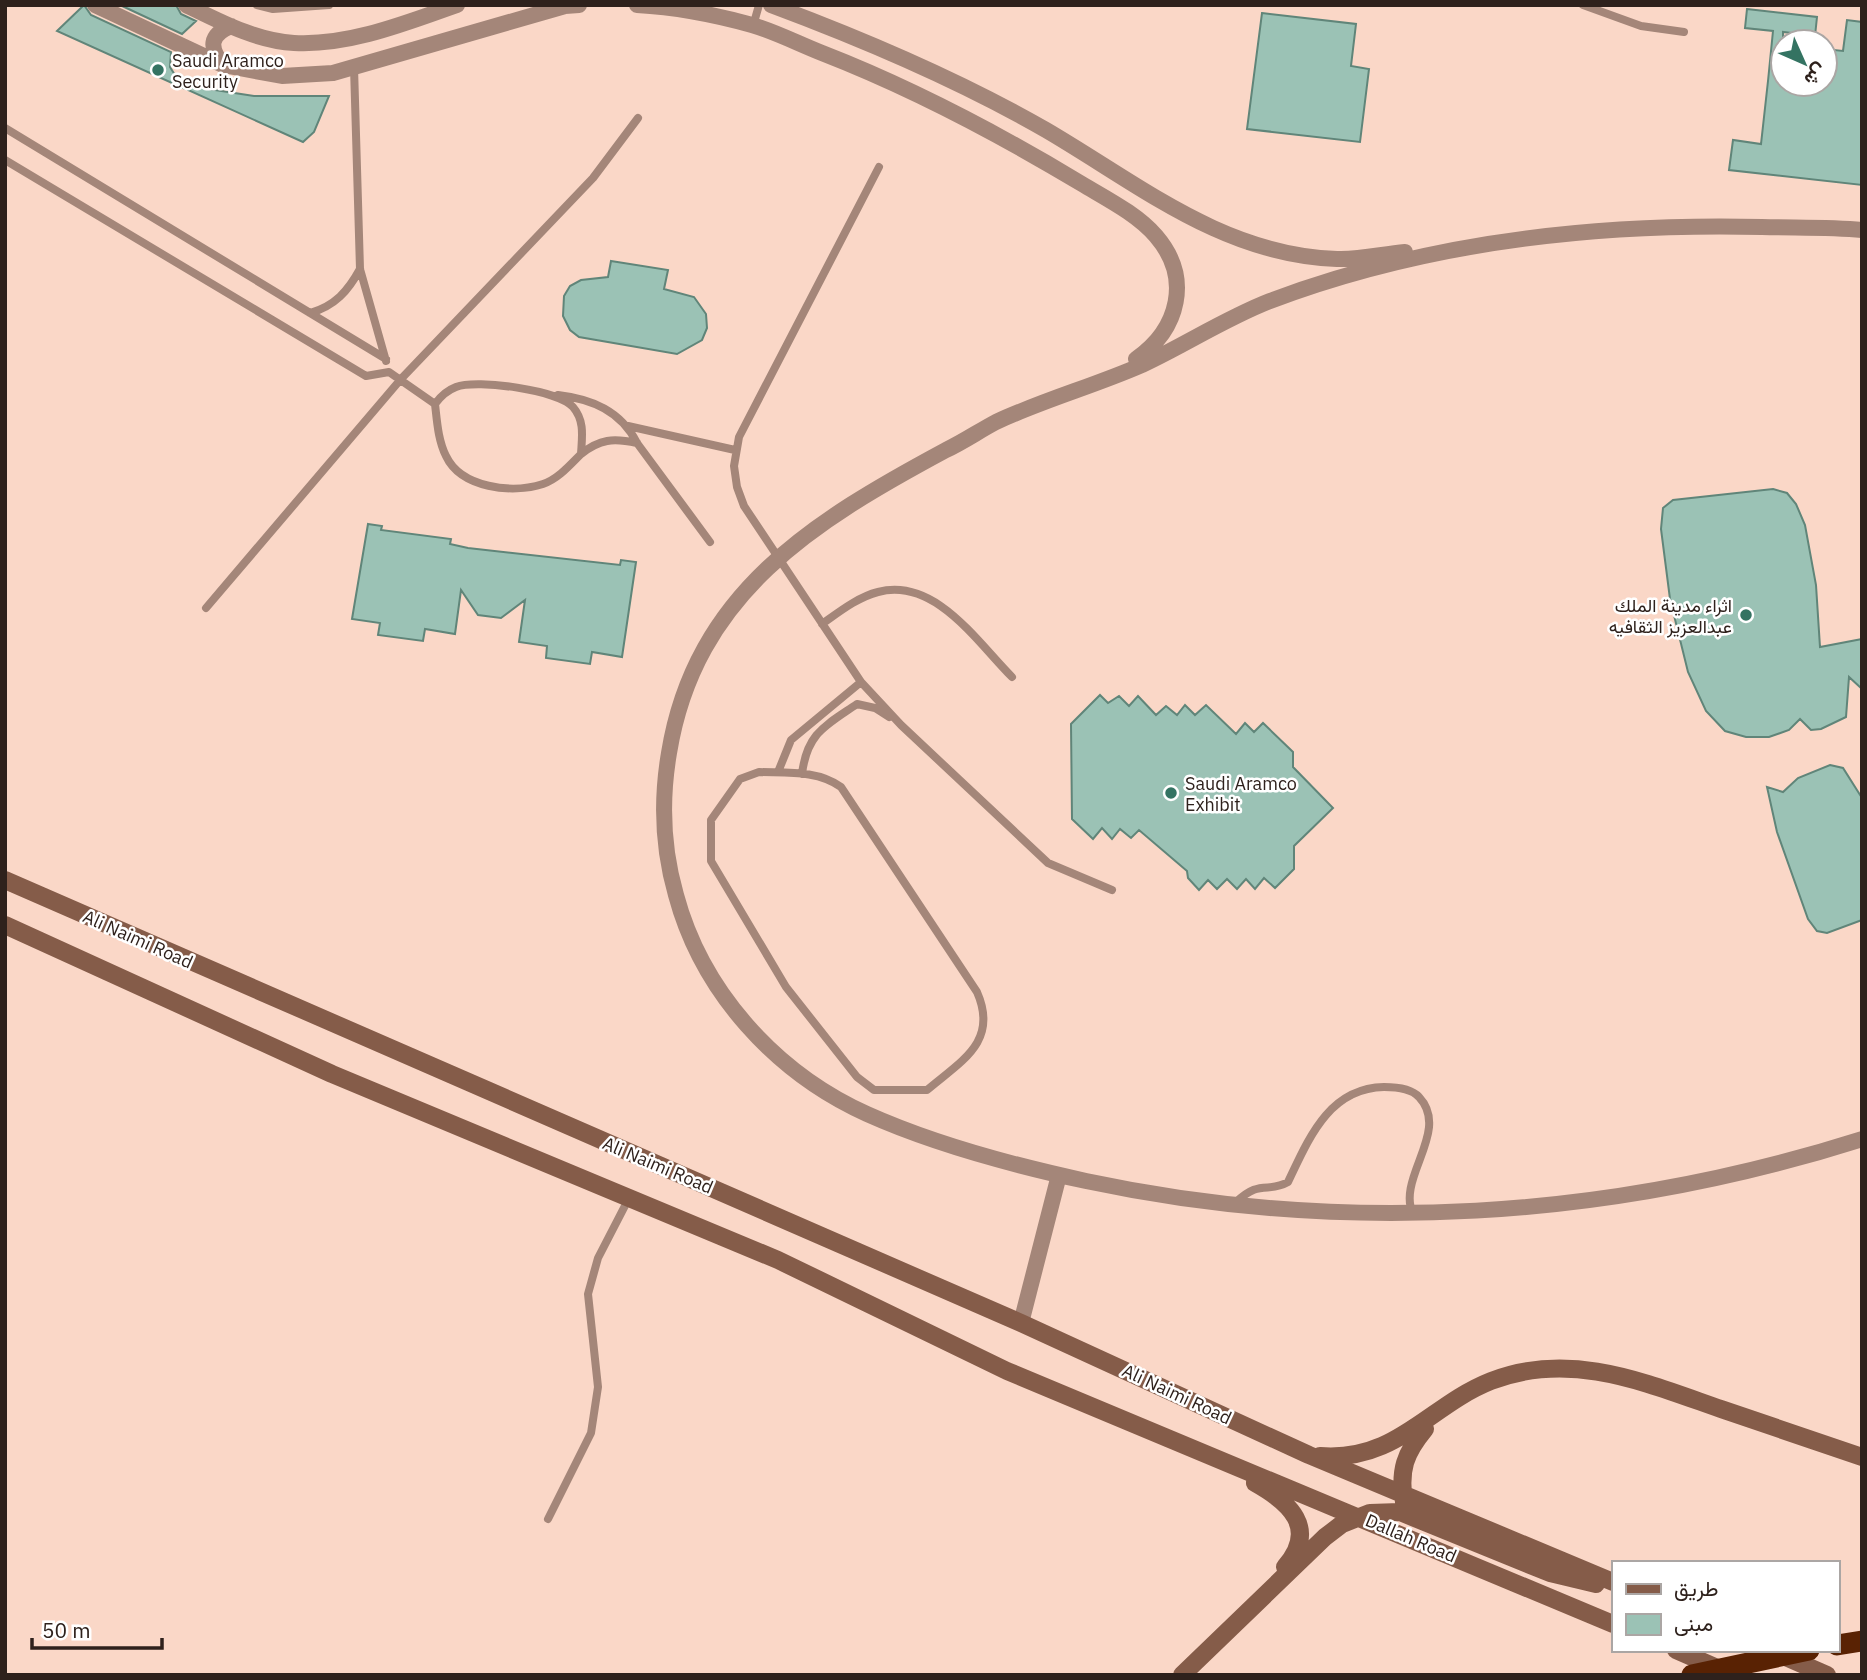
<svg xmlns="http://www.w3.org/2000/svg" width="1867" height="1680" font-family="'IBM Plex Sans',Vazirmatn,sans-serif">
	<rect width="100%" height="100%" fill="#fad7c7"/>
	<path fill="#9bc2b5" stroke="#608579" stroke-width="2" d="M 84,5 L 91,15 L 171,52 L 170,67 L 183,88 L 57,31 Z
		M 120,5 L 176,5 L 181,14 L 196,21 L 182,34 Z
		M 1747,9 L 1817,17 L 1815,36 L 1783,32 L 1783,84 L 1825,84 L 1825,49 L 1843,51 L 1847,20 L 1862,22 L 1862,185 L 1729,170 L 1733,140 L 1761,144 L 1768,81 L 1773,31 L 1745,28 Z
		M 1262,13 L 1356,24 L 1351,66 L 1369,69 L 1360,142 L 1247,129 Z
		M 189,86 L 254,96 L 329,96 L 314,132 L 303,142 L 188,90 Z
		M 611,261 L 668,270 L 664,289 L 694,297 L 706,314 L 707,328 L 702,340 L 677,354 L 579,337 L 570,330 L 563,316 L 564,296 L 570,286 L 581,280 L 608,277 Z
		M 1773,489 L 1787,493 L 1796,504 L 1805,525 L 1816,585 L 1820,647 L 1862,639 L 1862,689 L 1849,677 L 1846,717 L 1821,729 L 1811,730 L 1800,719 L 1789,730 L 1769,737 L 1746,737 L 1725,731 L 1706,711 L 1688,672 L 1670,599 L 1661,529 L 1663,508 L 1673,500 Z
		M 368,524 L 382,526 L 381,530 L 451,539 L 450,544 L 468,548 L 620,565 L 621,560 L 636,562 L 622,657 L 592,652 L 590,664 L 546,658 L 547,646 L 519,642 L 525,600 L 501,618 L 478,615 L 461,590 L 455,634 L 425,629 L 423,641 L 378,635 L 380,623 L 352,619 Z
		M 1100,695 L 1108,703 L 1119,696 L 1129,706 L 1138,696 L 1156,715 L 1166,706 L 1177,715 L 1185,705 L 1195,715 L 1206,705 L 1236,734 L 1245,723 L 1254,732 L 1263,723 L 1293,752 L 1293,767 L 1333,808 L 1294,846 L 1294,869 L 1275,888 L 1264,878 L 1255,889 L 1246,879 L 1237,889 L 1227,879 L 1217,889 L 1208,880 L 1199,890 L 1188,878 L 1187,871 L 1139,830 L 1131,838 L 1120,829 L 1112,839 L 1102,828 L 1093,839 L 1072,819 L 1071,724 Z
		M 1830,765 L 1843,768 L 1862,798 L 1862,920 L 1827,933 L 1817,931 L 1808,919 L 1777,832 L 1767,787 L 1783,792 L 1798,778 Z"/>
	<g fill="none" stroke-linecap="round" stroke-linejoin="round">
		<path stroke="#a48679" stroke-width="8" d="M 257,5 L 273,9 L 329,5
			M 1583,5 L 1641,26 L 1684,32
			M 753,26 L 759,5
			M 354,67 L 360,269 L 386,361
			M 5,128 L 386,359
			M 5,160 L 366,376 L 389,372 L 435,404 C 437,421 438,440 446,456 C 461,488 512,494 543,484 C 558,479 570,465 581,454 C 582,437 585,421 573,407 C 559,390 477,379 456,387 C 448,390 440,397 435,404
			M 879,167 L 739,437 L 734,466 L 737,487 L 744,506 L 861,682 L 901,725 L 1048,863 L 1112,890
			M 310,313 C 335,306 348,291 360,269
			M 558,395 C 592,399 621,411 637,443 L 710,542
			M 628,426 L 735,450
			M 581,454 C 600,439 613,438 637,443
			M 206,608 L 401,379 L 593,178 L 638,118
			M 822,624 C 839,612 858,597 878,592 C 935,577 977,642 1012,677
			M 759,772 C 787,773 818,770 841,787 L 977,992 C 999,1042 961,1061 927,1090 L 874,1090 L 857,1077 L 786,987 L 711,861 L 711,820 L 740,779 Z
			M 778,772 L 791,740 L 861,682
			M 802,774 C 807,733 825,726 857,704 L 875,708 L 889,717
			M 1235,1203 C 1261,1178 1267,1194 1288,1182 C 1309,1138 1329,1088 1384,1087 C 1395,1087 1411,1088 1419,1097 C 1451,1131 1396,1178 1413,1214
			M 548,1519 L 591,1433 L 598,1387 L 588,1294 L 598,1258 L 629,1198"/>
		<path stroke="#a48679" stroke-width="16" d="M 95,5 L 223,65 L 282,76 L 333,73 L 565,6 L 579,5
			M 186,5 C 219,21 256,41 294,43 C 349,46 406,23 457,5
			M 637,5 C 674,7 716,15 752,25 C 776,32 799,44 822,53 C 912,88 999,134 1082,184 C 1107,199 1137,214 1156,236 C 1192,278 1179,329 1136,359
			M 771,5 C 865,40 959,80 1046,130 C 1140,185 1223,255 1337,259 C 1360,260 1382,254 1405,252
			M 223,65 C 209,48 209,35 231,26
			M 1862,230 C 1829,227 1795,228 1762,227 C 1595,223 1426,242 1270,301 C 1226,318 1185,345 1142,365 C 1094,386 1043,400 996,422 C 979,431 963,442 946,450 C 814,521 695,593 669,753 C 661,800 663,850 676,895 C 702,992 776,1073 867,1114 C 936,1145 1012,1165 1086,1181 C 1344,1236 1610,1219 1862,1139
			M 1021,1323 L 1059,1175"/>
		<path stroke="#855c49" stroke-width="18" d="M 5,880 L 1021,1323 L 1309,1455 L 1613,1582
			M 5,925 L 332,1074 L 778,1260 L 1007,1371 L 1613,1624
			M 1320,1456 C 1397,1462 1428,1406 1491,1381 C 1571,1350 1646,1383 1721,1409 C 1768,1425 1815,1441 1862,1457
			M 1255,1483 C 1289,1502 1319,1528 1285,1567
			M 1404,1502 C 1399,1470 1405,1453 1425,1429
			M 1676,1650 L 1724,1671
			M 1779,1654 L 1827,1675
			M 1182,1675 L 1325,1537 L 1342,1524 L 1370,1513 L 1400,1512 L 1550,1573 L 1596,1584"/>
		<path stroke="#592203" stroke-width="21" d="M 1837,1645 L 1862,1641"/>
		<path stroke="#592203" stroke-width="21" d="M 1692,1675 L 1809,1650"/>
	</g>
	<g fill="#347362" stroke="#fff" stroke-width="2.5">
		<circle cx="158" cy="70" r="7"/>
		<circle cx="1746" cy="615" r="7"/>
		<circle cx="1171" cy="793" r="7"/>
	</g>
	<g text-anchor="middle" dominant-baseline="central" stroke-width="5" stroke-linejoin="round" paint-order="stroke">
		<g font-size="18" fill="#2e211c" stroke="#fff" text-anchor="start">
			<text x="172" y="60">Saudi Aramco<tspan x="172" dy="21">Security</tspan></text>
			<text x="1732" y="605" text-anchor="end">اثراء مدينة الملك<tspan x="1732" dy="21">عبدالعزيز الثقافيه</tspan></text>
			<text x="1185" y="783">Saudi Aramco<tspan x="1185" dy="21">Exhibit</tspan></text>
		</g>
		<g font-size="18" fill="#2e211c" stroke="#fff">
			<text transform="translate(138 939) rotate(24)">Ali Naimi Road</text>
			<text transform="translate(658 1165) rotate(23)">Ali Naimi Road</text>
			<text transform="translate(1177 1394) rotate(25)">Ali Naimi Road</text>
			<text transform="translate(1411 1538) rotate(23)">Dallah Road</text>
		</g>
	</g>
	<rect width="1867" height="1680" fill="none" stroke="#2e211c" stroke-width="14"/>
	<rect x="1612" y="1561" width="228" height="91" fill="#ffffff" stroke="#aba6a4" stroke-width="2"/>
	<rect x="1626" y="1584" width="35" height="10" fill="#855c49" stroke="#aba6a4" stroke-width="2"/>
	<text x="1674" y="1596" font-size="21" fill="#2e211c">طريق</text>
	<rect x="1626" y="1614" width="35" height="21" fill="#9bc2b5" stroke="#aba6a4" stroke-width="2"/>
	<text x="1674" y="1631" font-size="21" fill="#2e211c">مبنى</text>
	<g transform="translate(1804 63) rotate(135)"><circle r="33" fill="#ffffff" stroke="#aba6a4" stroke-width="2"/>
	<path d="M0-5L12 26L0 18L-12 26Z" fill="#347362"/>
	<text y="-10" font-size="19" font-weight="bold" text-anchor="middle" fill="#2e211c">ش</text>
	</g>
	<path d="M32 1638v10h130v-10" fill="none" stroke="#2e211c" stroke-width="3.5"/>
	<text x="42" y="1638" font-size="21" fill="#2e211c" stroke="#ffffff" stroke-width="5" paint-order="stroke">50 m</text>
</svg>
